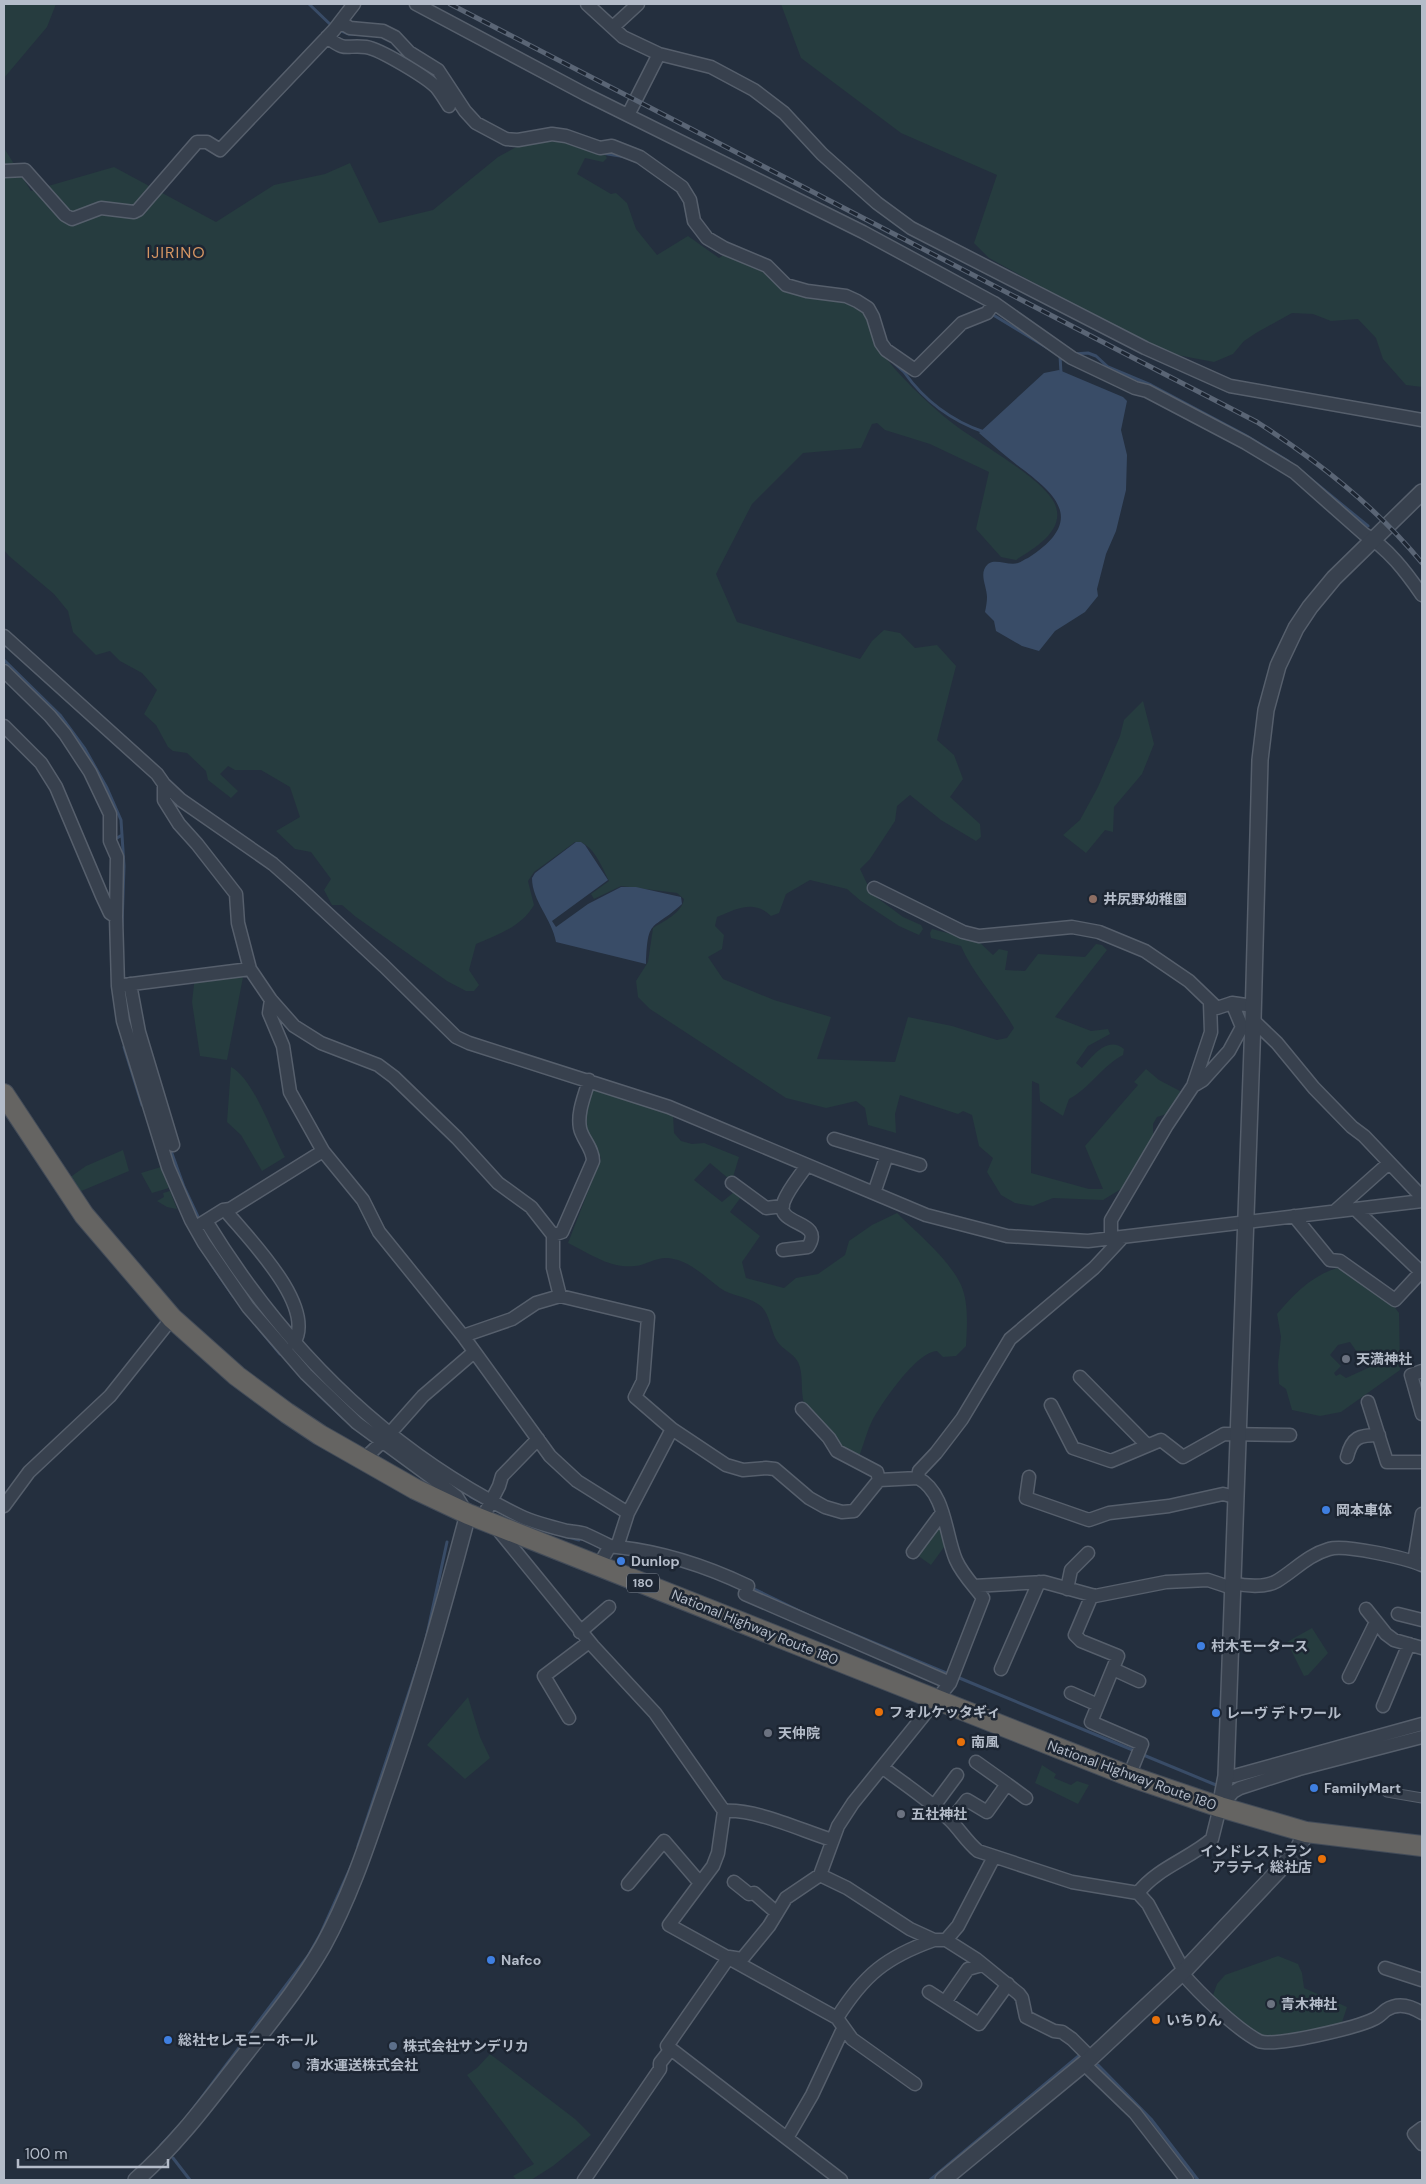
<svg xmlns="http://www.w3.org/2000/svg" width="1426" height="2184" font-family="'DM Sans','Noto Sans JP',sans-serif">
	<rect width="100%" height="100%" fill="#242f3e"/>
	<path fill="#263c3f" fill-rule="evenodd" d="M 4,4 L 56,4 L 47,27 L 4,78 Z
		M 781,4 L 1422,4 L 1422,387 L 1406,385 L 1383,359 L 1376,338 L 1358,319 L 1331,321 L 1313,314 L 1292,313 L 1256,333 L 1244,341 L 1233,354 L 1214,362 L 1167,353 L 1061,298 L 989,258 L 974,243 L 997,175 L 901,133 L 801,58 Z
		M 547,137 L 603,151 L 607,158 L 603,162 L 585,158 L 577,174 L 611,194 L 616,193 L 627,203 L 636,229 L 657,255 L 688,236 L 719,258 L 728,252 C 738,256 750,260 759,266 C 769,273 776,286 787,291 C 808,302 834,295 854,304 C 873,313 868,335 879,349 C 897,374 926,402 951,422 C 974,441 1048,480 1056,507 C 1064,532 1033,549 1016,560 L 1001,557 L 976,529 L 989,472 L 930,444 L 885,430 L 877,423 L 872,424 L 861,448 L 803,453 L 752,504 L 716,574 L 737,622 L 860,659 L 872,641 L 884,630 L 900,633 L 915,648 L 937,645 L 956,666 L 937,740 L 954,755 L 963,779 L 950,797 L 980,824 L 981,837 L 976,841 L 941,820 L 910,795 L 897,806 L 895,821 L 870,859 L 860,869 L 872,894 L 903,917 L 921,925 L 923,929 L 919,935 L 899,926 L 861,901 L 847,889 L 810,880 L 786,894 L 779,913 L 771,916 C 754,899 736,909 717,917 L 715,926 L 724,935 L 722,949 L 708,957 L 723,979 L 774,1000 L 831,1017 L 817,1059 L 895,1062 L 908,1017 L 952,1026 L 997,1040 L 1007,1038 L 1014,1028 C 998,999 974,976 961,946 L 931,938 L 930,933 L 932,929 L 978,941 L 993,955 L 999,949 L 1008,951 L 1005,970 L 1025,971 L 1038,954 L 1085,957 L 1096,944 L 1102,945 L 1107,950 L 1055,1017 L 1091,1031 L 1108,1029 L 1110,1034 L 1088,1046 L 1076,1063 L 1082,1068 C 1092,1057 1107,1035 1124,1049 L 1123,1055 C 1101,1067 1091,1087 1069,1099 L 1063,1116 L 1040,1101 L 1039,1084 L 1032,1081 L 1031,1173 L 1089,1189 L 1103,1189 L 1085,1146 L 1138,1085 L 1134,1082 L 1146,1069 L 1159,1080 L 1180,1091 L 1177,1101 L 1170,1113 L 1157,1117 L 1153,1124 L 1153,1139 L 1126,1186 L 1103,1200 L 1053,1198 L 1033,1206 L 1015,1203 L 1001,1195 L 987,1172 L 993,1158 L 979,1146 L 972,1115 L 963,1111 L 958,1114 L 900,1095 L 895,1114 L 896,1133 L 868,1125 L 865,1108 L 856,1101 L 826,1108 L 786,1098 L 650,1009 L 638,997 L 636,981 L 648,962 L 653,928 C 664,921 682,913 684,899 L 677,893 L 621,886 L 594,899 L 591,894 L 609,881 C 603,869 592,840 575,842 L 534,872 L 528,881 L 534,905 C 521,927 499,934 476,944 L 469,970 L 479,985 L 474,991 L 466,991 L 447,981 L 356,917 L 342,905 L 332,905 L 324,890 L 331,879 L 311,852 L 295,849 L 276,831 L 300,817 L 290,787 L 261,770 L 235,770 L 228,766 L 220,774 L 238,791 L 231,798 L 208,780 L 206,771 L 187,753 L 173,751 L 168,747 L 156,725 L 144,714 L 157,690 L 142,673 L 120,661 L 110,651 L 96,655 L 73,632 L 68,611 L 54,594 L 9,556 L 4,550 L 4,148 L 31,191 L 114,167 L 216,222 L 274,185 L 325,174 L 350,163 L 379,223 L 433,210 L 498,157 L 527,141 Z
		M 1143,701 L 1154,744 L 1142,774 L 1114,807 L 1113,832 L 1105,830 L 1086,853 L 1063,835 L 1080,820 L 1098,787 L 1120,736 L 1124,720 Z
		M 244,972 L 227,1060 L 200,1056 L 192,1002 L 195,976 Z
		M 231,1067 C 254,1079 272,1134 285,1157 L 262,1171 L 241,1135 L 227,1122 Z
		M 591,1088 L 673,1115 L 674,1133 L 681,1141 L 692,1144 L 704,1143 L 739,1157 L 733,1177 L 729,1179 L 710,1163 L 694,1180 L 722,1202 L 734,1192 L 741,1197 L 730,1212 L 760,1236 L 742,1262 L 746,1278 L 784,1288 L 796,1278 L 818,1274 L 845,1255 L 849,1241 L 872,1225 L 897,1213 C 917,1233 949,1259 961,1285 C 969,1303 967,1327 966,1346 L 956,1356 L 943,1357 L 937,1351 C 916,1352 882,1403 872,1421 C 867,1431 864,1443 860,1454 L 854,1457 L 843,1451 L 804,1403 C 800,1390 804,1374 798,1362 C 793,1353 782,1349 777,1341 C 770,1330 770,1311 758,1304 C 746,1296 731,1296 720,1288 C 704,1276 689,1260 668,1258 C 656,1257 646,1265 635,1266 C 610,1269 589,1253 568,1243 L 601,1158 L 585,1131 L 587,1098 Z
		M 123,1150 L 129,1171 L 79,1192 L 69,1178 L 86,1166 Z
		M 161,1167 L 169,1188 L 152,1193 L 141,1173 Z
		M 170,1191 L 177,1209 L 167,1207 L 157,1201 L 164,1197 L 163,1193 Z
		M 1341,1267 L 1389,1300 L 1399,1313 L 1400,1370 L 1341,1412 L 1320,1416 L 1292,1410 L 1286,1389 L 1279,1384 L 1278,1364 L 1281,1337 L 1277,1314 C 1295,1293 1313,1274 1341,1267 ZM 1350,1342 L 1368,1368 L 1346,1378 L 1340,1374 L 1336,1376 L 1334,1373 L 1341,1366 L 1330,1355 L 1338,1345 Z
		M 942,1520 L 947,1543 L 931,1565 L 917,1555 Z
		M 1312,1628 L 1328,1653 L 1308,1675 L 1304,1676 L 1287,1642 Z
		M 468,1697 L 480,1737 L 490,1758 L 465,1779 L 427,1745 Z
		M 1042,1765 L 1056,1774 L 1054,1778 L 1071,1785 L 1077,1781 L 1089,1785 L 1078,1804 L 1035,1783 Z
		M 1278,1956 L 1298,1964 L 1302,1973 L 1304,1988 L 1347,2007 L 1341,2025 L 1263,2039 L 1212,1998 L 1217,1984 L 1225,1975 Z
		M 490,2054 L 575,2119 L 591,2135 L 553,2166 L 531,2180 L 517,2180 L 513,2176 L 534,2164 L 467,2075 L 477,2068 Z"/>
	<path fill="#394c67" d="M 1059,370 L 1123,397 L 1127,401 L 1121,430 L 1127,455 L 1126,490 L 1116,531 L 1106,554 L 1097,589 L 1098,596 L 1085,612 L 1055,631 L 1039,651 L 1022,646 L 996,631 L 994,621 L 985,612 C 986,607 987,602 987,597 C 987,586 978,573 988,564 C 995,558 1009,566 1018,563 C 1021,562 1025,559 1028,558 C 1085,521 1059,496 1017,465 C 1004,455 992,444 979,433 L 1044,373 Z
		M 576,842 L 581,842 L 585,845 L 608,880 L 552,921 L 556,927 L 588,904 L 621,887 L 636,887 L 681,897 L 682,904 C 651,932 648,917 646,964 L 556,942 C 552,919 532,901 532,878 L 535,873 Z"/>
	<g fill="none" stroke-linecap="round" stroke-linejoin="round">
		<path stroke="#394c67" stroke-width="3" d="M 309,4 L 333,27
			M 339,30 L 349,34 L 369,35
			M 602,153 L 626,157
			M 990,313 L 1059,355
			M 1073,354 L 1088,353 L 1096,356 L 1108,367 L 1151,385 L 1245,435 L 1288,461
			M 1060,356 L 1061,373
			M 895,364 L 904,372 L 907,369
			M 904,372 C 924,400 952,421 984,432
			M 1301,471 L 1368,526
			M 4,660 L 60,715 L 85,749 L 107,788 L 121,820 L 124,866 L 122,926
			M 117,838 L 122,835
			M 124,1047 L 142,1105
			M 170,1148 L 184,1187 L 200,1221
			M 205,1231 L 221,1257
			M 211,1264 L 233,1296
			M 236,1279 L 262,1314
			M 260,1330 L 280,1354
			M 301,1359 L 324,1383
			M 319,1395 L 343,1418
			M 352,1410 L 363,1418
			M 471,1497 L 485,1504
			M 568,1537 L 579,1540
			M 752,1588 L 808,1615
			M 848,1632 L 951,1675
			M 426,1639 L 447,1542
			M 957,1677 L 1135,1751
			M 1141,1754 L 1216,1785 L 1219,1784
			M 358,1846 L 419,1662
			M 1098,2065 L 1151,2119 L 1198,2180
			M 187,2117 L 308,1956 L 320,1935 L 352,1864
			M 163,2146 L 161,2145 L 178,2127
			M 173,2158 L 190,2180
			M 930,2180 L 1081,2054"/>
		<g stroke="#565f6c" stroke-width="11">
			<path id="pedestrian" d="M 1387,1792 L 1422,1798"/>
		</g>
		<g stroke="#565f6c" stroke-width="15">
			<path id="minor" d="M 416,4 L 585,94 L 863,232 L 994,303 L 1072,358 L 1135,388 L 1147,391 L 1246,443 L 1294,472 L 1364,534 C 1388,548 1406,572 1422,595
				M 587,4 L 623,37 L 659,54 L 711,67 L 754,90 L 784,113 L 822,154 L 877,203 L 911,228 L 1145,348 L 1230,386 L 1422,420
				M 340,22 L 350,28 L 383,31 L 395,37 L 409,52 L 438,70 L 465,111 L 476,123 L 506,139 L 518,140 L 552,134 L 566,136 L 600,148 L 612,146 L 640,157 L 682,187 L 690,200 L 694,221 L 707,238 L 724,248 L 767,266 L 786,285 L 807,291 L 846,296 L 857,301 L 868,308 L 873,317 L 881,343 L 886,350 L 915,370 L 962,323 L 987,313 L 994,303
				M 613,27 L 638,4
				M 327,37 C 347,53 346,44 366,47 C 380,49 426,77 436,87 C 441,93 445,100 449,106
				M 628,115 L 659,54
				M 4,171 L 25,170 L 65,215 L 72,219 L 101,208 L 134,212 L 138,210 L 197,142 L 207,142 L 220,150 L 334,30 L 354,4
				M 4,636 L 157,774 L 164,784 L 181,800 L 273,864 L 300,888 L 384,966 L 456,1037 L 469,1043 L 669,1107 L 926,1215 L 1007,1236 L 1088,1241 L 1422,1201
				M 4,671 L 50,716 L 65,734 L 90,772 L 110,814 L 110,841 L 117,857 L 116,917
				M 4,726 L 41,763 L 56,787 L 102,896 L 110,913 L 116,917 L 118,986 L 123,1021 L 168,1167 L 191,1220 L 204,1243 L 248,1307 L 306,1374 L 357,1423 L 447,1489 L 457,1497 L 466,1512
				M 164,784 L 164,800 L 179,824 L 197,844 L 236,894 L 238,923 L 250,969 L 271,1000 L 294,1026 L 321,1043 L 378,1065 L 394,1077 L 457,1138 L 498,1183 L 531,1207 L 553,1235 L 553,1268 L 560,1296
				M 874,888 L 963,932 L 979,936 L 1072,927 L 1099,932 L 1145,951 L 1189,981 L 1217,1008 L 1232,1003 L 1253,1006
				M 130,984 L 139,1032 L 173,1145
				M 124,985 L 250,969
				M 271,1000 L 269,1013 L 283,1046 L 290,1092 L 323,1151 L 363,1200 L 379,1232 L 463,1336 L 550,1456 L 577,1481 L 628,1513
				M 1253,1020 L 1277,1043 L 1314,1088 L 1352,1127 L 1364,1136 L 1422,1197
				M 1193,1086 L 1211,1032 L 1210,1003
				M 834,1139 L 920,1165
				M 732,1183 L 766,1208 L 783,1206
				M 874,1193 L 887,1155
				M 1355,1209 L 1422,1273
				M 225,1210 C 247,1237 317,1306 294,1343
				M 1335,1211 L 1389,1163
				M 1294,1216 L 1330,1260 L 1340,1261 L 1395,1300 L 1421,1272
				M 206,1221 C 284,1348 385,1450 520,1516 C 535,1523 551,1527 567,1531 C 573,1532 580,1532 585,1534 C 594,1538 602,1542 610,1546
				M 199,1225 L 223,1210 L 230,1209 L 323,1151
				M 553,1235 L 562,1232 L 593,1161 C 593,1148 582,1139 580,1128 C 577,1112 585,1095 589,1080
				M 1111,1238 L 1111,1220 L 1167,1125 L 1193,1086 L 1203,1080 L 1229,1051 L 1242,1027 L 1232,1003
				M 783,1250 L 808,1247 C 826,1219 773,1227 784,1201 C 789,1188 800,1176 807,1165
				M 463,1336 L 512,1319 L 536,1303 L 560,1296 L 648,1317 L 643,1381 L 635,1397 L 672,1429 L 726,1465 L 743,1470 L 766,1468 L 775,1469 L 809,1498 L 825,1507 L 842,1512 L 854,1511 L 879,1480 L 918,1478
				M 1422,1371 L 1411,1375 L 1422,1414
				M 1080,1377 L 1147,1445
				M 1368,1402 L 1387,1462 L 1422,1462
				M 1051,1405 L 1073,1448 L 1111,1461 L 1161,1440 L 1183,1457 L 1224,1434 L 1290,1435
				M 802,1409 L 829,1438 L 837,1451 L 877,1472 L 879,1480
				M 1347,1457 C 1352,1437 1359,1435 1379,1435
				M 363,1460 L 384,1440 L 423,1396 L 474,1352
				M 1029,1477 L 1026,1498 L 1089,1520 L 1109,1513 L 1169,1506 L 1223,1494 L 1235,1497
				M 4,1506 L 29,1472 L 110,1396 L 172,1318
				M 482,1519 L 499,1486 L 502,1476 L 538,1439
				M 495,1526 L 593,1646 L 655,1713 L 724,1811 L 718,1853 L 713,1866 L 669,1925 L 837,2018 L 852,2039 L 915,2084
				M 617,1547 C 664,1552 706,1566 748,1586 L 745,1594 L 950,1683
				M 913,1552 L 942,1513
				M 1414,1562 L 1422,1514
				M 599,1565 L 610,1546 L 617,1547 L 628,1513 L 672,1429
				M 1232,1583 C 1245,1586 1265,1588 1277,1581 C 1295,1570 1308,1555 1329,1549 C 1345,1544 1405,1558 1422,1565
				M 974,1586 L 1044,1582 L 1095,1596 L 1166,1582 L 1208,1580 L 1232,1588
				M 1067,1589 L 1071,1570 L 1088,1553
				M 1092,1595 L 1075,1635 L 1081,1641 L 1118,1656 L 1091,1722 L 1142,1744 L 1129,1776
				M 1366,1609 L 1386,1634 L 1394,1640 L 1422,1648
				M 1398,1614 L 1422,1620
				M 580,1632 L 609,1607
				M 1001,1669 L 1039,1582
				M 1113,1669 L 1139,1681
				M 1349,1677 L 1376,1622
				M 1071,1693 L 1098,1705
				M 1383,1706 L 1409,1644
				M 569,1718 L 544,1676 L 589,1642
				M 882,1767 C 904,1784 929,1800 950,1820 C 960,1830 967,1842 978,1851 L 1072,1882 L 1138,1893 L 1148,1904 L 1184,1971
				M 1226,1776 L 1234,1776 L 1422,1724
				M 1007,1784 L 1026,1798
				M 934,1806 L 957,1775
				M 724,1811 C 757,1809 800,1830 832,1840
				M 949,1819 L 953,1818 L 967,1800 L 987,1812 L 1007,1784 L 976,1762
				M 820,1875 L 847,1888 L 910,1929 L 934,1940 L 946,1940 L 976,1959 L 1019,1994 L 1022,1998 L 1026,2017 L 1054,2031 L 1062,2032 L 1072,2039 L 1091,2058
				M 734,1882 L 749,1894 L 754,1893 L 777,1913
				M 628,1884 L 664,1841 L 700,1883
				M 1138,1893 C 1157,1868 1189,1859 1212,1839 L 1220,1807 L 1233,1792 L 1240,1788 L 1299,1769 L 1422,1737
				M 946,1940 L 958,1926 L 994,1857
				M 729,1957 L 742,1959 L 769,1926 L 786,1898 L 820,1875 L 838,1826 L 853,1803 L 950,1683 L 983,1598 C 975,1587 962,1574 956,1560 C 945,1535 946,1493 918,1478 L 919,1471 L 936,1453 L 962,1419 L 1010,1339 L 1094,1268 L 1123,1237
				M 729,1957 L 667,2046 L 841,2180
				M 1385,1968 L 1422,1980
				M 1182,1973 C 1199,1993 1236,2029 1259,2041 C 1273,2048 1358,2027 1374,2019 C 1379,2017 1382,2013 1386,2010 C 1398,2002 1411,2006 1422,2013
				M 929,1992 L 979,2024 L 1008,1984
				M 945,2002 L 968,1969 L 982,1965
				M 837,2018 C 864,1975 886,1957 934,1940
				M 1084,2064 L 1135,2113 L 1187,2180
				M 1422,2128 L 1414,2134 L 1422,2144
				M 787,2138 L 812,2095 L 842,2031 L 845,2030
				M 584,2180 L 660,2069 L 660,2063 L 671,2049"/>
		</g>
		<g stroke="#565f6c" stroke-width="18">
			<path id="tertiary" d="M 1220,1807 L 1226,1776 L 1253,1020 L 1260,760 L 1266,710 L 1278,666 L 1296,628 L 1310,607 L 1334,578 L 1422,492
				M 136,2180 C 175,2146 205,2106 236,2066 C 266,2027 299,1988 323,1946 C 349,1899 366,1848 383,1798 C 416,1705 443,1609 468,1514
				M 943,2180 L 1091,2058 L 1184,1971 L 1297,1851 L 1306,1832"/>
		</g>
		<g stroke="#434c59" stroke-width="22">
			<path id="trunk" d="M 4,1094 L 84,1215 L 172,1318 L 237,1376 L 287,1413 L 320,1435 L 415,1489 L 468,1514 L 1129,1776 L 1220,1807 L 1306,1832 L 1422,1846"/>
		</g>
		<use href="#pedestrian" stroke="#38414e" stroke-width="9"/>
		<use href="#minor" stroke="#38414e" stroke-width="12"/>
		<use href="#tertiary" stroke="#38414e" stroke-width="15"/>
		<use href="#trunk" stroke="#656462" stroke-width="20"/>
		<g stroke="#5a6575" stroke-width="5">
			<path id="rail" d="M 450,4 L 1257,422 C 1319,462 1375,506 1422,563"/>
		</g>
		<use href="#rail" stroke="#1d2633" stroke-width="3" stroke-dasharray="9" stroke-linecap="butt"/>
	</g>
	<circle fill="#8d6e63" stroke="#1d2633" stroke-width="2" cx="1093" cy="899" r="5"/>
	<g fill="#6b7280" stroke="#1d2633" stroke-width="2">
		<circle cx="1346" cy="1359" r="5"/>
		<circle cx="768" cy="1733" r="5"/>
		<circle cx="901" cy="1814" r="5"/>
		<circle cx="1271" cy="2004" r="5"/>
	</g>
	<g fill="#3f7fe0" stroke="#1d2633" stroke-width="2">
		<circle cx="1326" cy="1510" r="5"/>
		<circle cx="621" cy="1561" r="5"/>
		<circle cx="1201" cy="1646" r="5"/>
		<circle cx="1216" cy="1713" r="5"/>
		<circle cx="1314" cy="1788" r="5"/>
		<circle cx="491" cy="1960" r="5"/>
		<circle cx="168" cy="2040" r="5"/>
	</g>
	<g fill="#e8710a" stroke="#1d2633" stroke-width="2">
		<circle cx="879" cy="1712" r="5"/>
		<circle cx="961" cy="1742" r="5"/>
		<circle cx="1322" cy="1859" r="5"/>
		<circle cx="1156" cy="2020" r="5"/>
	</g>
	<g fill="#5c6f8a" stroke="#1d2633" stroke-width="2">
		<circle cx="393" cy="2046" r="5"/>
		<circle cx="296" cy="2065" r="5"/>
	</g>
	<g text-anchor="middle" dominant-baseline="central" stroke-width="5" stroke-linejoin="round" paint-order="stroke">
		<rect fill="#1d2633" stroke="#878f9c" stroke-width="1" x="627" y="1573.5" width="32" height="19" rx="4"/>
		<g font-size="12" font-weight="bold" fill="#b4bcc9">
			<text x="643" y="1583">180</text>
		</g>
		<g font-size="14" font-weight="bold" fill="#b4bcc9" stroke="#1d2633" text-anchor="start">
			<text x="1103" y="899">井尻野幼稚園</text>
			<text x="1356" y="1359">天満神社</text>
			<text x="1336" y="1510">岡本車体</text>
			<text x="631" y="1561">Dunlop</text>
			<text x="1211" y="1646">村木モータース</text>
			<text x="889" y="1712">フォルケッタギィ</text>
			<text x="1226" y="1713">レーヴ デトワール</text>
			<text x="778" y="1733">天仲院</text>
			<text x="971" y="1742">南風</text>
			<text x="1324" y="1788">FamilyMart</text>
			<text x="911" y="1814">五社神社</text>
			<text x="1312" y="1851" text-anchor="end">インドレストラン<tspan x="1312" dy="16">アラティ 総社店</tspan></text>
			<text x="501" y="1960">Nafco</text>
			<text x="1281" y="2004">青木神社</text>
			<text x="1166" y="2020">いちりん</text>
			<text x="178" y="2040">総社セレモニーホール</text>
			<text x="403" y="2046">株式会社サンデリカ</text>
			<text x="306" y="2065">清水運送株式会社</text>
		</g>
		<g font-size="14" fill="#b4bcc9" stroke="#1d2633">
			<text transform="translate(755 1627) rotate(22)">National Highway Route 180</text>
			<text transform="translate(1132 1775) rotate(20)">National Highway Route 180</text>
		</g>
		<g font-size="16" letter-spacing="1" fill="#d59563" stroke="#1d2633">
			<text x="176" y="252">IJIRINO</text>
		</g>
	</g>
	<rect width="1426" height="2184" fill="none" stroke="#b4bcc9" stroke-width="10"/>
	<path d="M18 2159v8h150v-8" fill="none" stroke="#b4bcc9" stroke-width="2.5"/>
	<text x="25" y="2159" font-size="15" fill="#b4bcc9" stroke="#1d2633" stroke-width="4" paint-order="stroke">100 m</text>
</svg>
